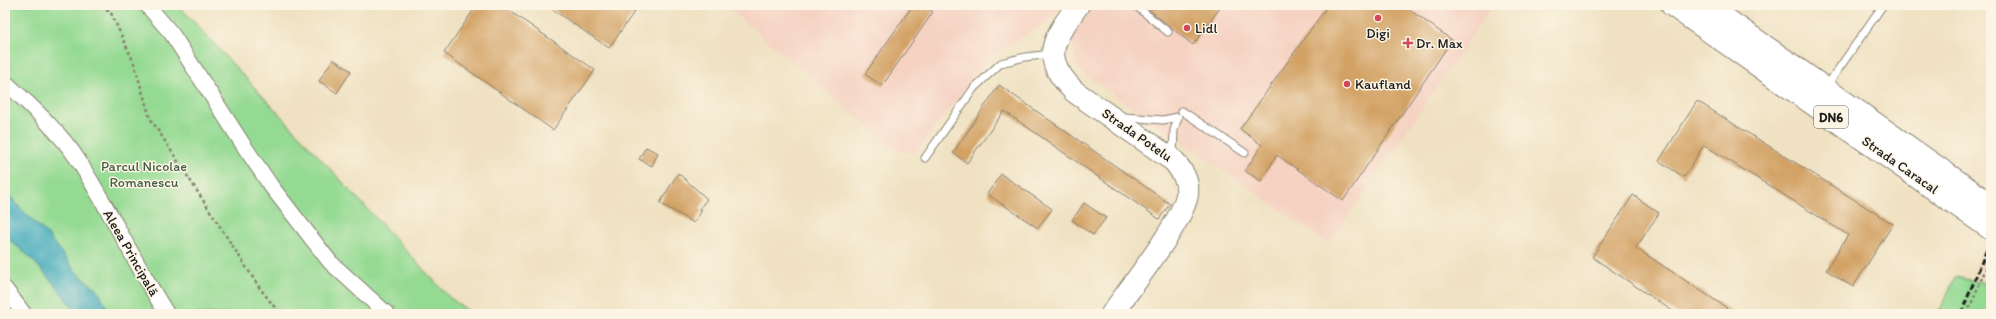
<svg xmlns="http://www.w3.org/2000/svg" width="1996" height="319" font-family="Itim,sans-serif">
	<rect width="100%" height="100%" fill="#fcf5e5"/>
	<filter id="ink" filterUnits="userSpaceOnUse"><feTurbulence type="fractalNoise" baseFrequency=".025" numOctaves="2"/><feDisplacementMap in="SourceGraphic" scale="8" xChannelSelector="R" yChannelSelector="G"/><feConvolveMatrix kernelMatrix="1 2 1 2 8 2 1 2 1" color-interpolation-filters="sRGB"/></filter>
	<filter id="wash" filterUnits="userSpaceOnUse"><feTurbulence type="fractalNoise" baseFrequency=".012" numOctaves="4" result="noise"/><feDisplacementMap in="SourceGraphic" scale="16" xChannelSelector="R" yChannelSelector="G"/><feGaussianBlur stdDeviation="0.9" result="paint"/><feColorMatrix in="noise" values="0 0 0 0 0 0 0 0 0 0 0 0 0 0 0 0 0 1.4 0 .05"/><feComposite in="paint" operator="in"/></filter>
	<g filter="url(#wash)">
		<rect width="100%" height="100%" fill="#efe1c1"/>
		<path fill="#f5d2c2" d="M 730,5 L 1061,5 L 1051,20 L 989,57 L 915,153 L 897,151 L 729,8 Z
			M 1091,5 L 1493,5 L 1329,244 L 1078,70 L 1071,36 Z"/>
		<path fill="#94da93" stroke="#587b58" d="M 5,5 L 178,5 L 450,298 L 473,314 L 5,314 Z
			M 1955,277 L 1991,284 L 1991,314 L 1938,314 Z"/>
		<path fill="#3ca9bb" stroke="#2c626c" d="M 5,190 L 22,210 L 47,234 L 78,274 L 98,290 L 110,314 L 77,314 C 56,286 34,257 5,237 Z"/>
		<g id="blocks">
			<path fill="#d2a164" d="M 477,5 L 501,5 L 595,70 L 553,130 L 444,53 Z
				M 546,5 L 639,5 L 609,48 Z
				M 913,5 L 922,5 L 933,12 L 882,86 L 865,74 Z
				M 1151,5 L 1222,5 L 1193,45 L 1148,9 Z
				M 1328,5 L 1403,5 L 1452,40 L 1343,201 L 1277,155 L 1261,181 L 1245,171 L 1262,145 L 1240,129 Z
				M 333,59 L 351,71 L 337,93 L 319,81 Z
				M 999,85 L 1170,204 L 1159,219 L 1004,111 L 967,163 L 953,153 Z
				M 1697,101 L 1893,224 L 1853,287 L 1826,270 L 1848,235 L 1704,145 L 1684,177 L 1659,161 Z
				M 646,147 L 658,153 L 652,166 L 639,159 Z
				M 678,173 L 707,199 L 699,209 L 702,210 L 694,223 L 660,203 Z
				M 1001,174 L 1052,209 L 1038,228 L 987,194 Z
				M 1633,195 L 1659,213 L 1636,248 L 1736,314 L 1677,314 L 1592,257 Z
				M 1084,203 L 1106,218 L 1093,235 L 1072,220 Z"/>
		</g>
	</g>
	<g filter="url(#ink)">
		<use href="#blocks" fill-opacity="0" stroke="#867e6e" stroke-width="1"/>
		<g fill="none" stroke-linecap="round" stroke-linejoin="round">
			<g stroke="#867e6e" stroke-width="9">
				<path id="lane" d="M 1135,5 L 1168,32
					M 1826,87 L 1883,5
					M 1182,111 L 1245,153
					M 1125,117 L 1163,120 L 1178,117
					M 1173,155 L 1174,130 L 1178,117
					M 925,158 L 974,88 L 1001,63 L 1025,57 L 1052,54"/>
			</g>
			<g stroke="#867e6e" stroke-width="17">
				<path id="street" d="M 147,5 L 172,34 L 244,146 L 271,186 L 330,262 L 387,314
					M 5,82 C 30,105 60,132 78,160 C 110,210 135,264 167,314
					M 5,289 L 24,314"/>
			</g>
			<g stroke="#867e6e" stroke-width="24">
				<path id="primary" d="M 1078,5 C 1053,40 1039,57 1075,92 L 1174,161 C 1182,171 1189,181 1187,194 C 1184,221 1129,289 1112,314
					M 1672,5 L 1991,229
					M 1706,5 L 1991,205"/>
			</g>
			<path stroke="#867e6e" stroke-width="2.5" stroke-dasharray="3 3" stroke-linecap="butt" d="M 102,5 L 111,13 L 134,63 L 150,118 L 259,287 L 280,314
				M 1967,314 L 1991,256"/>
			<use href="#lane" stroke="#fff" stroke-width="7"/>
			<use href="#street" stroke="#fff" stroke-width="15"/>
			<use href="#primary" stroke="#fff" stroke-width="22"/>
			<path stroke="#1c1c1c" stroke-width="3" stroke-dasharray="6 3" stroke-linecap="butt" d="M 1961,314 L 1991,239"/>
		</g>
	</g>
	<g fill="#d1495b" stroke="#fcf5e5" stroke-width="1.5">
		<circle cx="1378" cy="18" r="4"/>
		<circle cx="1187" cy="28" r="4"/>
		<path d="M1406 37h4v4h4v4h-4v4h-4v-4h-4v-4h4z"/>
		<circle cx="1347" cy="84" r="4"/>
	</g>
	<g text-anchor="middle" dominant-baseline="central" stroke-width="3" stroke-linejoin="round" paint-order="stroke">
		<rect fill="#fcf5e5" stroke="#5f5d58" stroke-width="1" x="1814" y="106" width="34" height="22" rx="3"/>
		<g font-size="13" font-weight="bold" fill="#1c1c1c">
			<text x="1831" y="117">DN6</text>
		</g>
		<g font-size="14" fill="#1c1c1c" stroke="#fcf5e5" text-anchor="start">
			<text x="1195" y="28">Lidl</text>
			<text x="1378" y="33" text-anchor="middle">Digi</text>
			<text x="1416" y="43">Dr. Max</text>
			<text x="1355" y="84">Kaufland</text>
		</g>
		<g font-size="14" fill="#1c1c1c" stroke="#fcf5e5">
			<text transform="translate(1137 135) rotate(35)">Strada Potelu</text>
			<text transform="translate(1900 165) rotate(35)">Strada Caracal</text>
			<text transform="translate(131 253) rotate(60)">Aleea Principală</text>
		</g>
		<g font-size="14" fill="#465e46" stroke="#fcf5e5">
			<text x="144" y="166">Parcul Nicolae<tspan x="144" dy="16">Romanescu</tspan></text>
		</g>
	</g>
	<rect width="1996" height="319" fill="none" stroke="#fcf5e5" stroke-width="20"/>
</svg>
